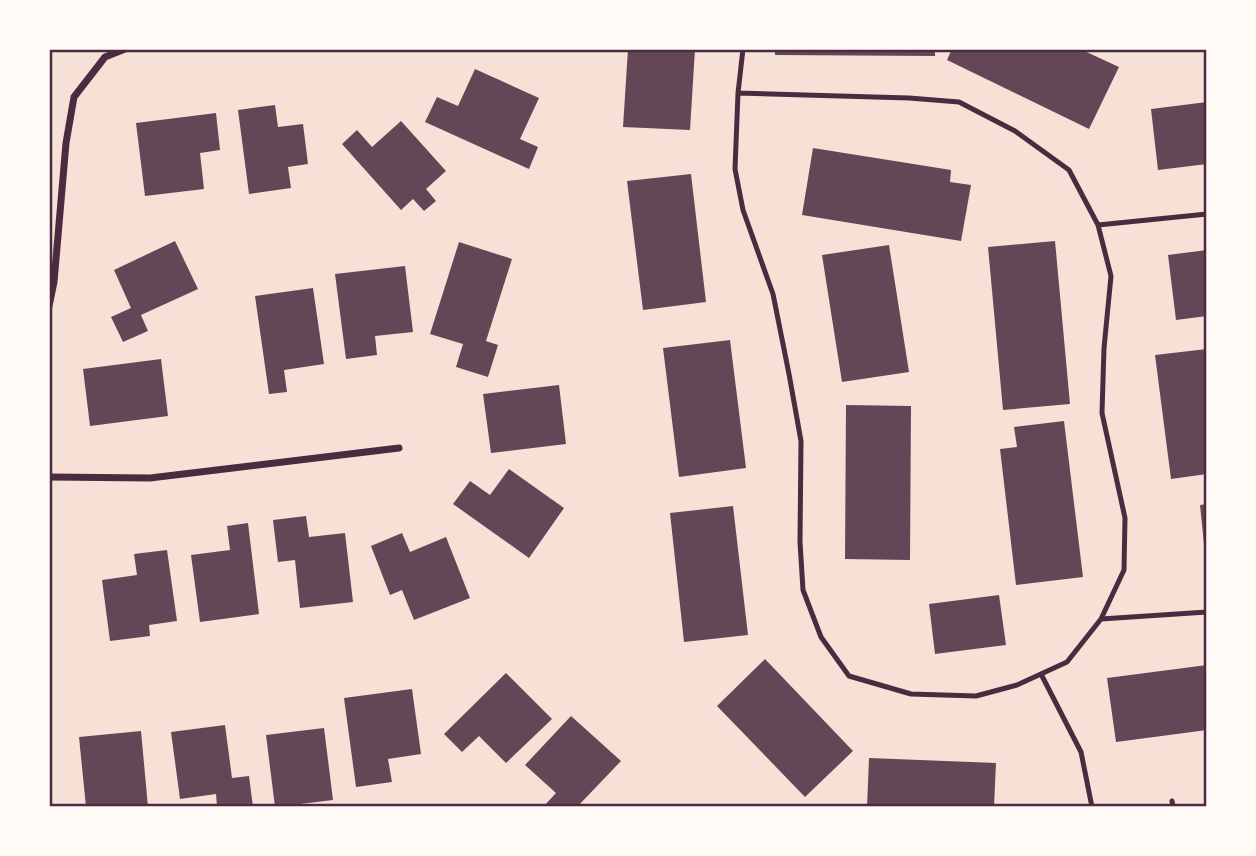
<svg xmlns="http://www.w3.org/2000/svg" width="1256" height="856" font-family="'DejaVu Sans',sans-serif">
	<rect width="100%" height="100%" fill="#f7e1d7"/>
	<path fill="#644757" d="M 628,49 L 695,49 L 690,130 L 623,127 Z
		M 775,49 L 935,49 L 935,56 L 775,55 Z
		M 952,49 L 1080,49 L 1119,67 L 1089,129 L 947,60 Z
		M 475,69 L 539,98 L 520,139 L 538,147 L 529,169 L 425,122 L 437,97 L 458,106 Z
		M 1207,102 L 1207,164 L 1158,170 L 1151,109 Z
		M 275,105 L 278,127 L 303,124 L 308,164 L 288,167 L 291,188 L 249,194 L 238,110 Z
		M 216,113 L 220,150 L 200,153 L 204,189 L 145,196 L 136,123 Z
		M 401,121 L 446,171 L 426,189 L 436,201 L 424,211 L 413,199 L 401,210 L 342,144 L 357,130 L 372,147 Z
		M 813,148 L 951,170 L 950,182 L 971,185 L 961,241 L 802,215 Z
		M 691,174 L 706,302 L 643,310 L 627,181 Z
		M 175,241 L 198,289 L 141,315 L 148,331 L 123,342 L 111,317 L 131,308 L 114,270 Z
		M 1055,241 L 1070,404 L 1003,410 L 988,247 Z
		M 459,242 L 512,259 L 486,341 L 498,345 L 488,377 L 456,367 L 463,344 L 430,334 Z
		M 889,245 L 909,372 L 842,382 L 822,255 Z
		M 1207,250 L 1207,316 L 1176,320 L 1168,255 Z
		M 405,266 L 413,332 L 375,336 L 377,355 L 346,359 L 335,274 Z
		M 313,288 L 324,364 L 284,370 L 287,392 L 269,394 L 255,296 Z
		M 730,340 L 746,468 L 679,477 L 663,348 Z
		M 1207,349 L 1207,474 L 1171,479 L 1155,355 Z
		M 161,359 L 168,416 L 90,426 L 83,369 Z
		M 559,385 L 566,444 L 491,453 L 483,394 Z
		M 846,405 L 911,406 L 910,560 L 845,559 Z
		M 1064,421 L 1083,577 L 1016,585 L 1000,449 L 1017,447 L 1014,427 Z
		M 509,469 L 564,508 L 529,558 L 453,504 L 470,481 L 490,495 Z
		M 1207,504 L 1207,554 L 1205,554 L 1200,505 Z
		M 733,506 L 748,635 L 684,642 L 670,513 Z
		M 306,516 L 309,537 L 345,533 L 353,602 L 300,608 L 295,560 L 278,562 L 273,520 Z
		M 248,523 L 259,614 L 200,622 L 191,555 L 230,550 L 227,526 Z
		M 402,533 L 410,552 L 446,537 L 470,598 L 414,620 L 402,590 L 390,595 L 371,546 Z
		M 167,550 L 177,621 L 149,625 L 150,636 L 110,641 L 102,580 L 137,575 L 134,554 Z
		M 999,595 L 1006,645 L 935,654 L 929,604 Z
		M 765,659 L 853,751 L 805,797 L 717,706 Z
		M 1207,665 L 1207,730 L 1116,742 L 1107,678 Z
		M 506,673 L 552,719 L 506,763 L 479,736 L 462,752 L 444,734 Z
		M 412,689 L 421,754 L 388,759 L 392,782 L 356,787 L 344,698 Z
		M 571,716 L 621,761 L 577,807 L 543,807 L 556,793 L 525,765 Z
		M 225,725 L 232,778 L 249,776 L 253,807 L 217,807 L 216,794 L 180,799 L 171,732 Z
		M 324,728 L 333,800 L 275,807 L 266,735 Z
		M 141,731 L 148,807 L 86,807 L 79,737 Z
		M 869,758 L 996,763 L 994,807 L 867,807 Z"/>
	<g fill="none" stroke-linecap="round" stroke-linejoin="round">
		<path stroke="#4a2c40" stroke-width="5" d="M 738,93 L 909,98 L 959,102 L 1015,131 L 1069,170 L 1098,225 L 1111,276 L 1104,348 L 1102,413 L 1125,518 L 1124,570 L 1101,619 L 1067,662 L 1017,685 L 976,696 L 911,694 L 849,676 L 821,637 L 803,590 L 800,542 L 801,441 L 789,374 L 773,294 L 743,210 L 735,169 L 738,93 L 743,49
			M 1098,225 L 1207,214
			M 1101,619 L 1207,612
			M 1041,674 L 1081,752 L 1092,807
			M 1172,801 L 1173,807"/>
		<path stroke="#4a2c40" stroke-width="7" d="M 49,306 L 54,282 L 66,143 L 74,97 L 105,57 L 125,49
			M 49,477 L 150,478 L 399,448"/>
	</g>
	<rect width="1256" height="856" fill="none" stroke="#fffaf5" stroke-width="102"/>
	<rect x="51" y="51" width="1154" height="754" fill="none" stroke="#4a2c40" stroke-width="2.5"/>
</svg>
